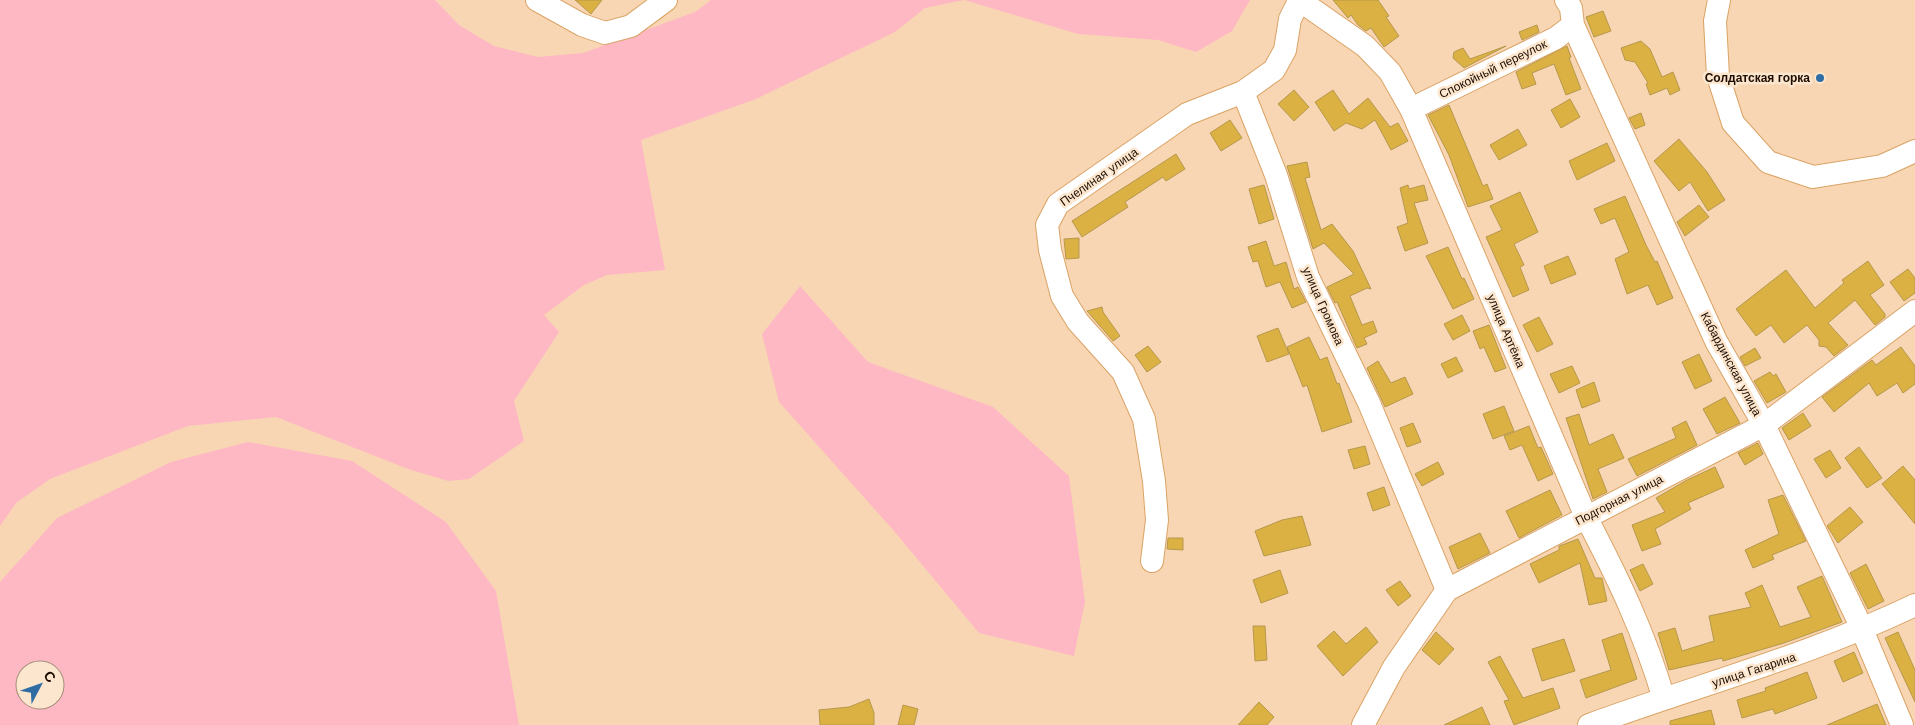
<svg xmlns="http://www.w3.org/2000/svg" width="1915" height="725" font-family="'Work Sans',sans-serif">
	<rect width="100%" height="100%" fill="#f9d6b3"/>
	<path fill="#feb8c4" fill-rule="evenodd" d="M 0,0 L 435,0 L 459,25 L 494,46 L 538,57 L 583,53 L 695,12 L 711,0 L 964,0 L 925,8 L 895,32 L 756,99 L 641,140 L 665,270 L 607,275 L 584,285 L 544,315 L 559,332 L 514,401 L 524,441 L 469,479 L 448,481 L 408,469 L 276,417 L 188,426 L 50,479 L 16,503 L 0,526 Z
		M 964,0 L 1250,0 L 1232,31 L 1196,52 L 1158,40 L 1078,34 Z
		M 800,286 L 868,362 L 993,407 L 1069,476 L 1085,602 L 1074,656 L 979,633 L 894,531 L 779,402 L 762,334 Z
		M 248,442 L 352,461 L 446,522 L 496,591 L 519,725 L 0,725 L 0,582 L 57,518 L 171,462 ZM 25,670 L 55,670 L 55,700 L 25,700 Z"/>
	<path fill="#dbb143" stroke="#b6984c" d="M 575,0 L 602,0 L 591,14 Z
		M 1333,0 L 1378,0 L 1389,16 L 1386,17 L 1399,36 L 1384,47 L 1371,28 L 1366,31 L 1358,25 L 1351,15 L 1348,18 Z
		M 1603,11 L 1611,31 L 1594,37 L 1586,17 Z
		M 1537,25 L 1539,32 L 1522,40 L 1519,32 Z
		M 1641,41 L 1650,49 L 1662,77 L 1673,72 L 1680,90 L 1670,95 L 1667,88 L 1650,95 L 1646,84 L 1648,83 L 1635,62 L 1625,60 L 1621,48 Z
		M 1506,46 L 1464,68 L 1453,58 L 1454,52 L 1463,48 L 1470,59 Z
		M 1567,46 L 1571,57 L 1569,58 L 1581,89 L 1566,95 L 1554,64 L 1532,73 L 1536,84 L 1522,89 L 1516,72 Z
		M 1294,90 L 1309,107 L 1294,121 L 1278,104 Z
		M 1333,90 L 1349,114 L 1368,98 L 1390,127 L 1398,123 L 1408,141 L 1391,150 L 1375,120 L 1362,129 L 1346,123 L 1334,131 L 1315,102 Z
		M 1570,99 L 1580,117 L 1561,128 L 1551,110 Z
		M 1449,105 L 1483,186 L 1487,184 L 1493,199 L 1468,207 L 1449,155 L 1428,115 Z
		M 1641,113 L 1645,125 L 1635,129 L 1629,118 Z
		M 1230,120 L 1242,138 L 1221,151 L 1210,133 Z
		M 1518,129 L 1527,145 L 1499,160 L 1490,145 Z
		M 1679,139 L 1707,172 L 1725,200 L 1708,211 L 1690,182 L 1679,191 L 1654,161 Z
		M 1607,143 L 1615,161 L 1577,180 L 1569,161 Z
		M 1176,154 L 1185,169 L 1166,181 L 1163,177 L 1125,202 L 1128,207 L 1082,237 L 1072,221 Z
		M 1307,162 L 1310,177 L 1305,178 L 1321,230 L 1332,224 L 1353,251 L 1371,289 L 1367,288 L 1350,296 L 1362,325 L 1373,321 L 1377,332 L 1364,338 L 1367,344 L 1357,348 L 1337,302 L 1335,303 L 1327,287 L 1354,274 L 1324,243 L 1313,249 L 1287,166 Z
		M 1264,185 L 1274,219 L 1259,224 L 1249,189 Z
		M 1408,185 L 1409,189 L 1424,185 L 1428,200 L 1414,203 L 1428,243 L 1405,251 L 1397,227 L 1408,223 L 1400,188 Z
		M 1520,192 L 1538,232 L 1514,244 L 1524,265 L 1520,267 L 1529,290 L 1513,297 L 1486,237 L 1502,230 L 1490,206 Z
		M 1625,196 L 1646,245 L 1655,262 L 1657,261 L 1673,298 L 1657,305 L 1648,285 L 1627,294 L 1615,259 L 1629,252 L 1615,218 L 1601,224 L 1594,209 Z
		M 1699,205 L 1709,217 L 1685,236 L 1677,222 Z
		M 1079,238 L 1079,258 L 1066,259 L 1064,239 Z
		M 1266,241 L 1274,266 L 1286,262 L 1294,289 L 1298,287 L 1306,302 L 1292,308 L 1280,282 L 1266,287 L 1258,261 L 1253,262 L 1248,247 Z
		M 1448,247 L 1462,279 L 1464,278 L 1474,299 L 1453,309 L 1426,256 Z
		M 1568,256 L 1576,274 L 1551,284 L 1544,266 Z
		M 1868,261 L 1884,285 L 1870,295 L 1885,314 L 1885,317 L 1875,325 L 1855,300 L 1828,323 L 1848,345 L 1834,356 L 1826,347 L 1819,346 L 1819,340 L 1807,325 L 1784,343 L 1771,325 L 1756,336 L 1736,309 L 1786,270 L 1815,308 L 1844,283 L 1842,280 Z
		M 1908,269 L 1915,278 L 1915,293 L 1904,301 L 1890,282 Z
		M 1102,307 L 1103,312 L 1120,336 L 1113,341 L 1087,311 Z
		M 1462,315 L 1470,331 L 1453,340 L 1444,324 Z
		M 1539,317 L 1553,344 L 1537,352 L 1523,325 Z
		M 1489,325 L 1506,368 L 1495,372 L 1484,347 L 1480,349 L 1473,331 Z
		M 1278,328 L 1289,354 L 1267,362 L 1257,336 Z
		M 1309,337 L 1320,360 L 1327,357 L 1337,384 L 1339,383 L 1352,422 L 1322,432 L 1307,385 L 1303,387 L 1287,347 Z
		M 1148,346 L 1161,362 L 1147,372 L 1135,355 Z
		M 1901,347 L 1915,366 L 1915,384 L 1903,393 L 1897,383 L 1877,396 L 1869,383 L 1834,412 L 1822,397 L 1872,360 L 1876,365 Z
		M 1755,348 L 1761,358 L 1745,366 L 1740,357 Z
		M 1699,354 L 1712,381 L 1695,389 L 1682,362 Z
		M 1456,357 L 1463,371 L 1448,378 L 1441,364 Z
		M 1378,361 L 1391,383 L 1405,377 L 1413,394 L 1385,407 L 1367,368 Z
		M 1572,366 L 1580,383 L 1559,393 L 1550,374 Z
		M 1770,372 L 1773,376 L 1776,374 L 1786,392 L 1767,403 L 1754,381 Z
		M 1594,382 L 1600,401 L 1582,408 L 1576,390 Z
		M 1725,397 L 1740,423 L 1717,434 L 1703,409 Z
		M 1504,406 L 1514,431 L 1493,439 L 1483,414 Z
		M 1803,413 L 1811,426 L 1789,440 L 1782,428 Z
		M 1579,414 L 1589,445 L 1613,434 L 1624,458 L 1598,469 L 1607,492 L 1593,499 L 1566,418 Z
		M 1686,421 L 1697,445 L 1637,476 L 1628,459 L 1676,438 L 1672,428 Z
		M 1413,423 L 1421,442 L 1407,447 L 1400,428 Z
		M 1529,426 L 1538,448 L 1541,447 L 1553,474 L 1538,481 L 1522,445 L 1510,450 L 1504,436 Z
		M 1758,443 L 1763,454 L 1745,465 L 1738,453 Z
		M 1365,446 L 1370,464 L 1354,469 L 1348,450 Z
		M 1859,447 L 1882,478 L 1867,488 L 1845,458 Z
		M 1830,450 L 1841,468 L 1826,478 L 1814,459 Z
		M 1438,462 L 1444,474 L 1422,486 L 1415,474 Z
		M 1903,466 L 1915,480 L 1915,524 L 1882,484 Z
		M 1715,467 L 1724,487 L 1688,503 L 1691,509 L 1655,529 L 1661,544 L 1642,551 L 1632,525 L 1665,512 L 1656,498 L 1687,480 Z
		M 1384,487 L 1390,505 L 1373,511 L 1367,493 Z
		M 1550,490 L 1562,515 L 1519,538 L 1506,511 Z
		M 1783,495 L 1806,541 L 1772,555 L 1774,559 L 1753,568 L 1745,550 L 1779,534 L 1768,500 Z
		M 1850,507 L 1863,522 L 1838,543 L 1827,526 Z
		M 1302,516 L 1311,545 L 1264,556 L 1255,531 L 1282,520 Z
		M 1480,533 L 1490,553 L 1458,569 L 1449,547 Z
		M 1168,538 L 1183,538 L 1183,550 L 1167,549 Z
		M 1578,539 L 1595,578 L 1602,578 L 1607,601 L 1589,605 L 1580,563 L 1539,583 L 1530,564 L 1559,550 L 1559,546 Z
		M 1643,564 L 1653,584 L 1640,591 L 1630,570 Z
		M 1866,564 L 1884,601 L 1868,609 L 1850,573 Z
		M 1280,570 L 1288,593 L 1261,603 L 1253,580 Z
		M 1822,576 L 1842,622 L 1784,643 L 1723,661 L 1722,658 L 1669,670 L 1658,633 L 1675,628 L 1682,651 L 1714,641 L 1709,616 L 1751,607 L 1745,593 L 1762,585 L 1780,627 L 1811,617 L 1797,587 Z
		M 1400,581 L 1411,596 L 1398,606 L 1386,590 Z
		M 1253,626 L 1265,626 L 1267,660 L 1255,661 Z
		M 1366,627 L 1378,642 L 1343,676 L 1317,646 L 1334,631 L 1346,644 Z
		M 1436,632 L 1454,649 L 1439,665 L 1422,650 Z
		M 1898,632 L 1915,670 L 1915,702 L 1885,638 Z
		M 1622,633 L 1637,679 L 1586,698 L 1580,680 L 1611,670 L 1602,640 Z
		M 1564,639 L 1575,671 L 1542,681 L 1532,649 Z
		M 1854,652 L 1863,673 L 1843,682 L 1834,661 Z
		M 1500,656 L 1523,698 L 1553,688 L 1560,708 L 1514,725 L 1504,701 L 1509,700 L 1488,662 Z
		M 1807,672 L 1817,698 L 1775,714 L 1773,709 L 1742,718 L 1737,700 L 1766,691 L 1765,688 Z
		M 869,699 L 874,713 L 874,725 L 820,725 L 819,710 L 849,707 Z
		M 1259,702 L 1274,717 L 1267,725 L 1238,725 Z
		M 1877,704 L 1886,725 L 1827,725 Z
		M 903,705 L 918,709 L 914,725 L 898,725 Z
		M 1482,707 L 1490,725 L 1444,725 Z
		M 1711,710 L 1715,725 L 1670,725 L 1670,721 Z"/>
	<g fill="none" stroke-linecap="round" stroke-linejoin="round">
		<g stroke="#daa366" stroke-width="24">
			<path id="minor" d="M 537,0 L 582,25 L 605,33 L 631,26 L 666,0
				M 1299,0 L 1365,46 L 1390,72 L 1411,109 L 1586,517 C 1618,578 1644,632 1664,699
				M 1566,0 L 1571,8 L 1573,25 L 1716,341 L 1764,425 L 1858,620 L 1902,725
				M 1719,0 L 1715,21 L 1718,76 L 1733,123 L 1768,162 L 1813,177 L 1882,166 L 1915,151
				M 1243,92 L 1276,175 L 1308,277 L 1369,403 L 1447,590
				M 1411,109 L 1556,38 L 1573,25
				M 1152,561 L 1157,520 L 1154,481 L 1144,419 L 1123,372 L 1078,322 L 1062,296 L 1050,250 L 1047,225 L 1058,204 L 1187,114 L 1243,92 L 1274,70 L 1285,50 L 1290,19 L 1299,1
				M 1363,725 L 1394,667 L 1447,590 L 1764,425 L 1915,311
				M 1589,725 C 1698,685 1809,656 1915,605"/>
		</g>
		<use href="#minor" stroke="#fff" stroke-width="22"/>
	</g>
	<circle fill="#2e6ca3" stroke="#fde6ce" stroke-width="2" cx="1820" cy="78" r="5"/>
	<g text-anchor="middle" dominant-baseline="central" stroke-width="5" stroke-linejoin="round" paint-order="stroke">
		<g font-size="12" fill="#1d0d00" stroke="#fde6ce">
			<text transform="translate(1493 69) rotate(-26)">Спокойный переулок</text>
			<text transform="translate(1099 177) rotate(-35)">Пчелиная улица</text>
			<text transform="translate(1323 306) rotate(66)">улица Громова</text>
			<text transform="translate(1506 331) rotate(67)">улица Артёма</text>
			<text transform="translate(1731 364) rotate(62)">Кабардинская улица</text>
			<text transform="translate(1619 500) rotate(-27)">Подгорная улица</text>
			<text transform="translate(1754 670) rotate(-18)">улица Гагарина</text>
		</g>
		<g font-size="12" font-weight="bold" fill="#1d0d00" stroke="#fde6ce" text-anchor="end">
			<text x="1810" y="78">Солдатская горка</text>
		</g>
	</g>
	<g transform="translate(40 685) rotate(49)"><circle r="24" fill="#fde6ce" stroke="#a38f7c"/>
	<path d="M0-4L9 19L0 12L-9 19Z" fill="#2e6ca3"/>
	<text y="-8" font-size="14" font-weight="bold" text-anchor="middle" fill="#1d0d00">С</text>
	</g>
</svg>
